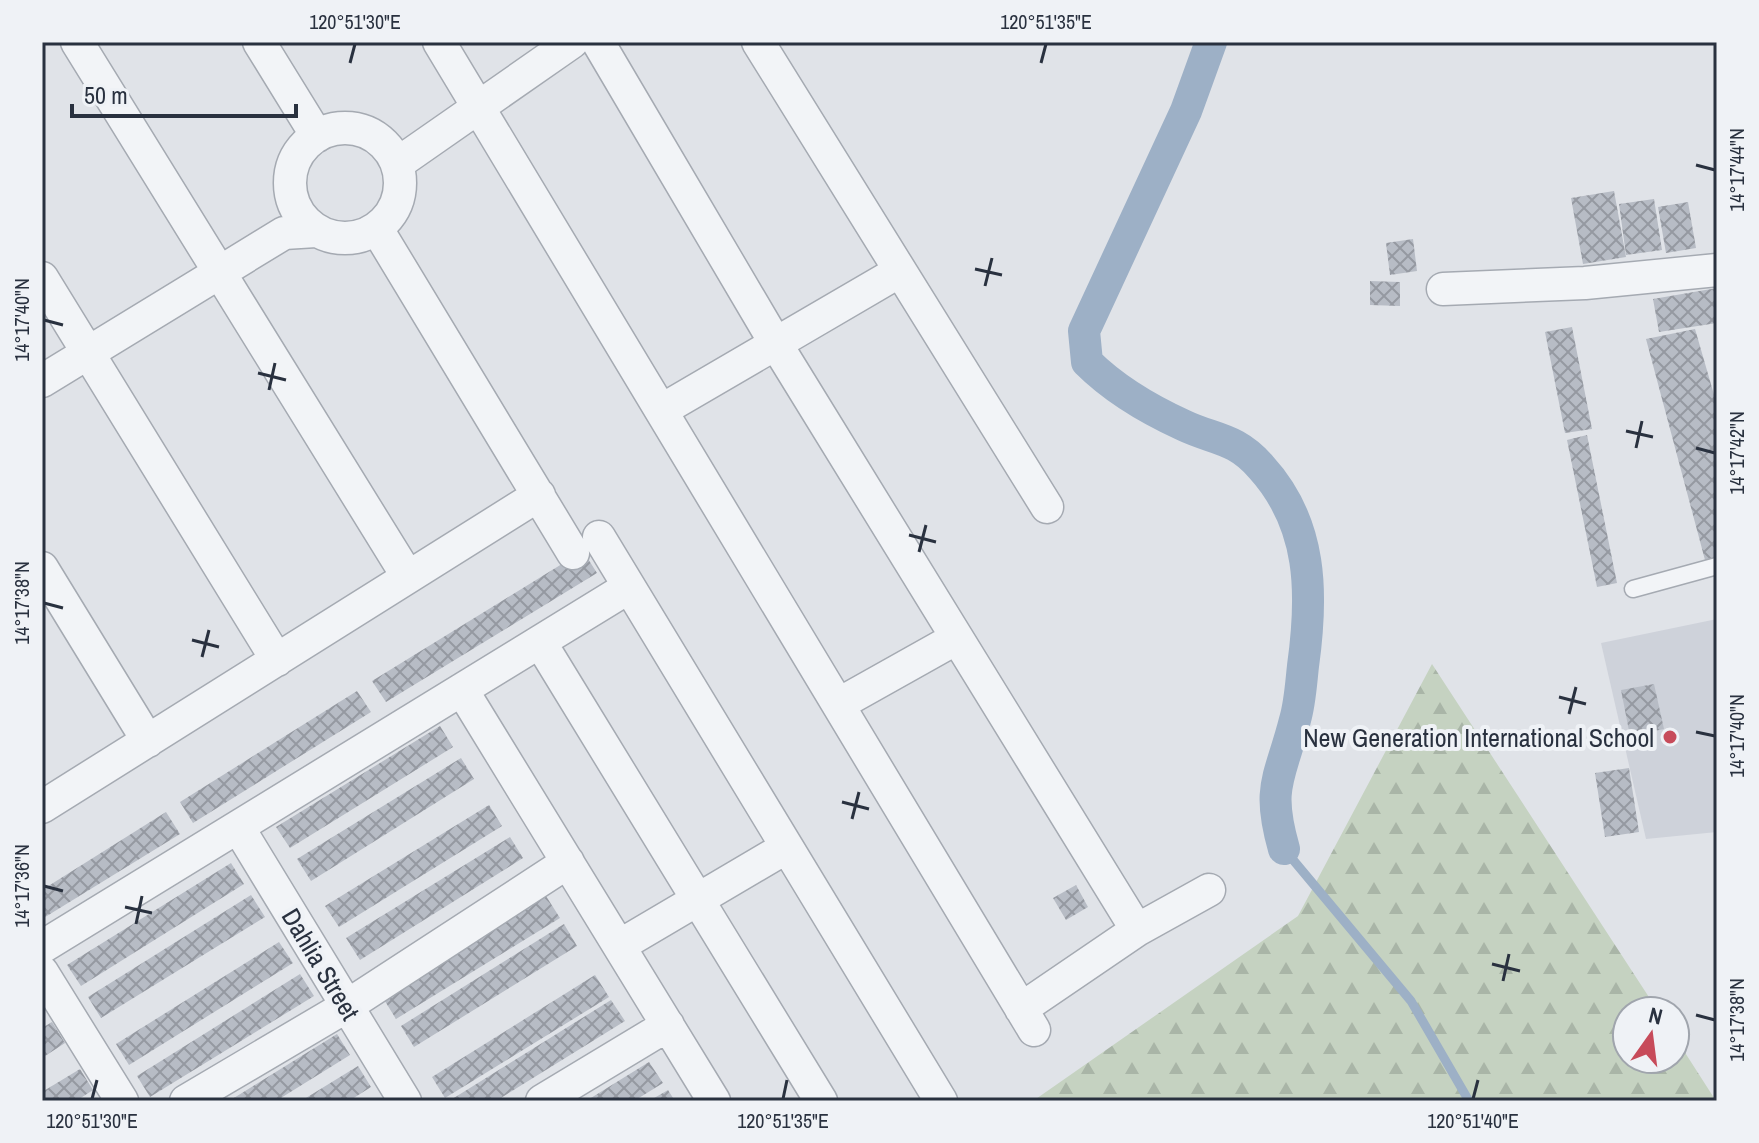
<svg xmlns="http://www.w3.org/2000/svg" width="1759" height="1143" font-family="'Archivo Narrow',sans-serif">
	<defs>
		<pattern id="forest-firs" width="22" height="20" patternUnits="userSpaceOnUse" patternTransform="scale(2)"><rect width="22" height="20" fill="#c5d2c1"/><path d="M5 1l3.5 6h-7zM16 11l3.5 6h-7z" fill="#a9b5a7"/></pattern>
		<pattern id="building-cross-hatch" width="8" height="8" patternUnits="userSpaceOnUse" patternTransform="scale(2)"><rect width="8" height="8" fill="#b7bcc5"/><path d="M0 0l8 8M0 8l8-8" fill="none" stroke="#9599a1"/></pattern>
	</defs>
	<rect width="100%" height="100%" fill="#e0e3e8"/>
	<path fill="#ced2da" d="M 1717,619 L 1717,832 L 1646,839 L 1601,643 Z"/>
	<path fill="url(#forest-firs)" d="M 1432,664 L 1658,1011 L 1627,1011 L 1627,1059 L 1675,1059 L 1675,1037 L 1716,1101 L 1033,1101 L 1298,916 Z"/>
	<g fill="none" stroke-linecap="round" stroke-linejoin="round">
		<path stroke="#9db0c6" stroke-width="9" d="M 1284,849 L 1411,1001 L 1469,1101"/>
		<path stroke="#9db0c6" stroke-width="32" d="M 1211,42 L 1186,111 L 1084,331 L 1087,362 C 1114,389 1148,409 1183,425 C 1214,440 1235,437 1261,467 C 1313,524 1313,594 1303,666 C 1301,684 1300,703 1295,720 C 1280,779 1266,786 1284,849"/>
	</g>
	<path fill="url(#building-cross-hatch)" d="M 1614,191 L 1626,257 L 1583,264 L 1571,198 Z
		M 1654,199 L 1662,250 L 1626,255 L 1619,204 Z
		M 1688,202 L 1696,248 L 1666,253 L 1658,207 Z
		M 1413,239 L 1417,271 L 1390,275 L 1386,243 Z
		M 1370,281 L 1400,282 L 1400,306 L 1370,305 Z
		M 1717,288 L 1717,323 L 1659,332 L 1653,299 Z
		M 1572,327 L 1592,429 L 1565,433 L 1545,332 Z
		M 1695,329 L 1717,405 L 1717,557 L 1705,560 L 1646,339 Z
		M 1587,435 L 1617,583 L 1597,587 L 1567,440 Z
		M 583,551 L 597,573 L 386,702 L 372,681 Z
		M 1654,684 L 1664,729 L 1630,736 L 1621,690 Z
		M 357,691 L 371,712 L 193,823 L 180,802 Z
		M 440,726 L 453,747 L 290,848 L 276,827 Z
		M 461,758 L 474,779 L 311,881 L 297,859 Z
		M 1629,768 L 1639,832 L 1605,837 L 1595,773 Z
		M 489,805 L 502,826 L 339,927 L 325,906 Z
		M 166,812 L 180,834 L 42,919 L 42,890 Z
		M 510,837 L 523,858 L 360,960 L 346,938 Z
		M 231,863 L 244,884 L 81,986 L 67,965 Z
		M 1076,885 L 1088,907 L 1066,920 L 1053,898 Z
		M 251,895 L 265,917 L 101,1018 L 88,997 Z
		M 546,896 L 560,918 L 396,1019 L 383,998 Z
		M 564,924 L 577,946 L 414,1047 L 401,1026 Z
		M 279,942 L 293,963 L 129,1065 L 116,1044 Z
		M 300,974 L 314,996 L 150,1097 L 137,1076 Z
		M 595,975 L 609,997 L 445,1098 L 432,1077 Z
		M 611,1000 L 625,1021 L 496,1101 L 449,1101 Z
		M 52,1022 L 65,1043 L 42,1058 L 42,1028 Z
		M 337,1034 L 350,1055 L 276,1101 L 229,1101 Z
		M 649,1062 L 663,1083 L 634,1101 L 586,1101 Z
		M 358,1066 L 371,1087 L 349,1101 L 301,1101 Z
		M 80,1069 L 93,1090 L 76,1101 L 42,1101 L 42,1092 Z
		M 668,1090 L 675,1101 L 649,1101 Z"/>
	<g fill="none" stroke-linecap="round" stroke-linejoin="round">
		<g stroke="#a5aab2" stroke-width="19">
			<path id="lane" d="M 1633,589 L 1717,566"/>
		</g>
		<g stroke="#a5aab2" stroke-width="35">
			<path id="street" d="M 77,42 L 408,577
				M 259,42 L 317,136
				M 439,42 L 1034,1030
				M 598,42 L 776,344 L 1137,930
				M 758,42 L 1047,507
				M290 183a55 55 0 1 1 110 0a55 55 0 1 1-110 0Z
				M 397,164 L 572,42
				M 377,229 L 573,553
				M 42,278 L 277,660
				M 1443,289 L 1585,283 L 1717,270
				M 42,381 L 284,233 L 316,231
				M 662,410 L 900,271
				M 599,537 L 941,1101
				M 42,568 L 148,741
				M 540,642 L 821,1101
				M 462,690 L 714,1101
				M 839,704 L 955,639
				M 42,807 L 539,495
				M 238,827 L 405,1101
				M 619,946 L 787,847
				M 42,947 L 629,587
				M 42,972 L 122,1101
				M 1021,1009 L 1137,930 L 1209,890
				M 186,1101 L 347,1006 L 568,862
				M 542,1101 L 668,1025"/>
		</g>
		<use href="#lane" stroke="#f2f4f7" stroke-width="16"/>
		<use href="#street" stroke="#f2f4f7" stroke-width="32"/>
	</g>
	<path fill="none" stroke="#29313f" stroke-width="3" d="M 350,63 L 355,44M 1041,63 L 1046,44M 1696,165 L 1715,170M 975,269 L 1002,275M 985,286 L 992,258M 44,320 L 63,325M 258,373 L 286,380M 269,390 L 275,363M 1626,431 L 1653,437M 1636,448 L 1642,421M 1696,448 L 1715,453M 909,535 L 936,542M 919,552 L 926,525M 44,603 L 63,608M 192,640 L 219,647M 202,657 L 209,630M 1559,697 L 1586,704M 1569,714 L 1576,687M 1696,732 L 1715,736M 842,802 L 869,809M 852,819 L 859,792M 44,886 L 63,891M 125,907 L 152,913M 136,924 L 142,896M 1492,964 L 1520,971M 1503,981 L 1509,954M 1696,1015 L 1715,1020M 92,1099 L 97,1080M 783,1099 L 787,1080M 1473,1099 L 1478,1080"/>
	<circle fill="#c74b5a" stroke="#eff2f6" stroke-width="3" cx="1670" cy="737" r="8"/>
	<g text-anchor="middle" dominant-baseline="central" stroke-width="8" stroke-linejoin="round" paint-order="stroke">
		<g font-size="26" fill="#29313f" stroke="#eff2f6" text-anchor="end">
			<text x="1654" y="737">New Generation International School</text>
		</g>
		<g font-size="26" fill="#29313f" stroke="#eff2f6">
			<text transform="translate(321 964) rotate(59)">Dahlia Street</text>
		</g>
	</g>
	<rect width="1759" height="1143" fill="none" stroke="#eff2f6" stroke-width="88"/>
	<g transform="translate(1651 1035) rotate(14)"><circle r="38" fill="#eff2f6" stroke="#a0a5ad" stroke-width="2"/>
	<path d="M0-6L14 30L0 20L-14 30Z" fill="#c74b5a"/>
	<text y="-12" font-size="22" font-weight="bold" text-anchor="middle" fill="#29313f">N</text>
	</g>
	<path d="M72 104v12h224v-12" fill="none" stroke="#29313f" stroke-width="4"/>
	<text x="84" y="104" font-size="24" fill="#29313f" stroke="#eff2f6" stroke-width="6" paint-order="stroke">50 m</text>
	<rect x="44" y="44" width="1671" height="1055" fill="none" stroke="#29313f" stroke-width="3"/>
	<g font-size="20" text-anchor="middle" fill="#29313f">
		<text x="355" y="29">120°51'30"E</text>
		<text x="1046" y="29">120°51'35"E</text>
		<text transform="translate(1737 170) rotate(-90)" y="7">14°17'44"N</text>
		<text transform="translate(22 320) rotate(-90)" y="7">14°17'40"N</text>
		<text transform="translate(1737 453) rotate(-90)" y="7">14°17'42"N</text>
		<text transform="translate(22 603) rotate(-90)" y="7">14°17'38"N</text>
		<text transform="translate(1737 736) rotate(-90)" y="7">14°17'40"N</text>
		<text transform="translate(22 886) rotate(-90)" y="7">14°17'36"N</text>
		<text transform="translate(1737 1020) rotate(-90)" y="7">14°17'38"N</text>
		<text x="92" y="1128">120°51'30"E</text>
		<text x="783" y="1128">120°51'35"E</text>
		<text x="1473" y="1128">120°51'40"E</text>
	</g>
</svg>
